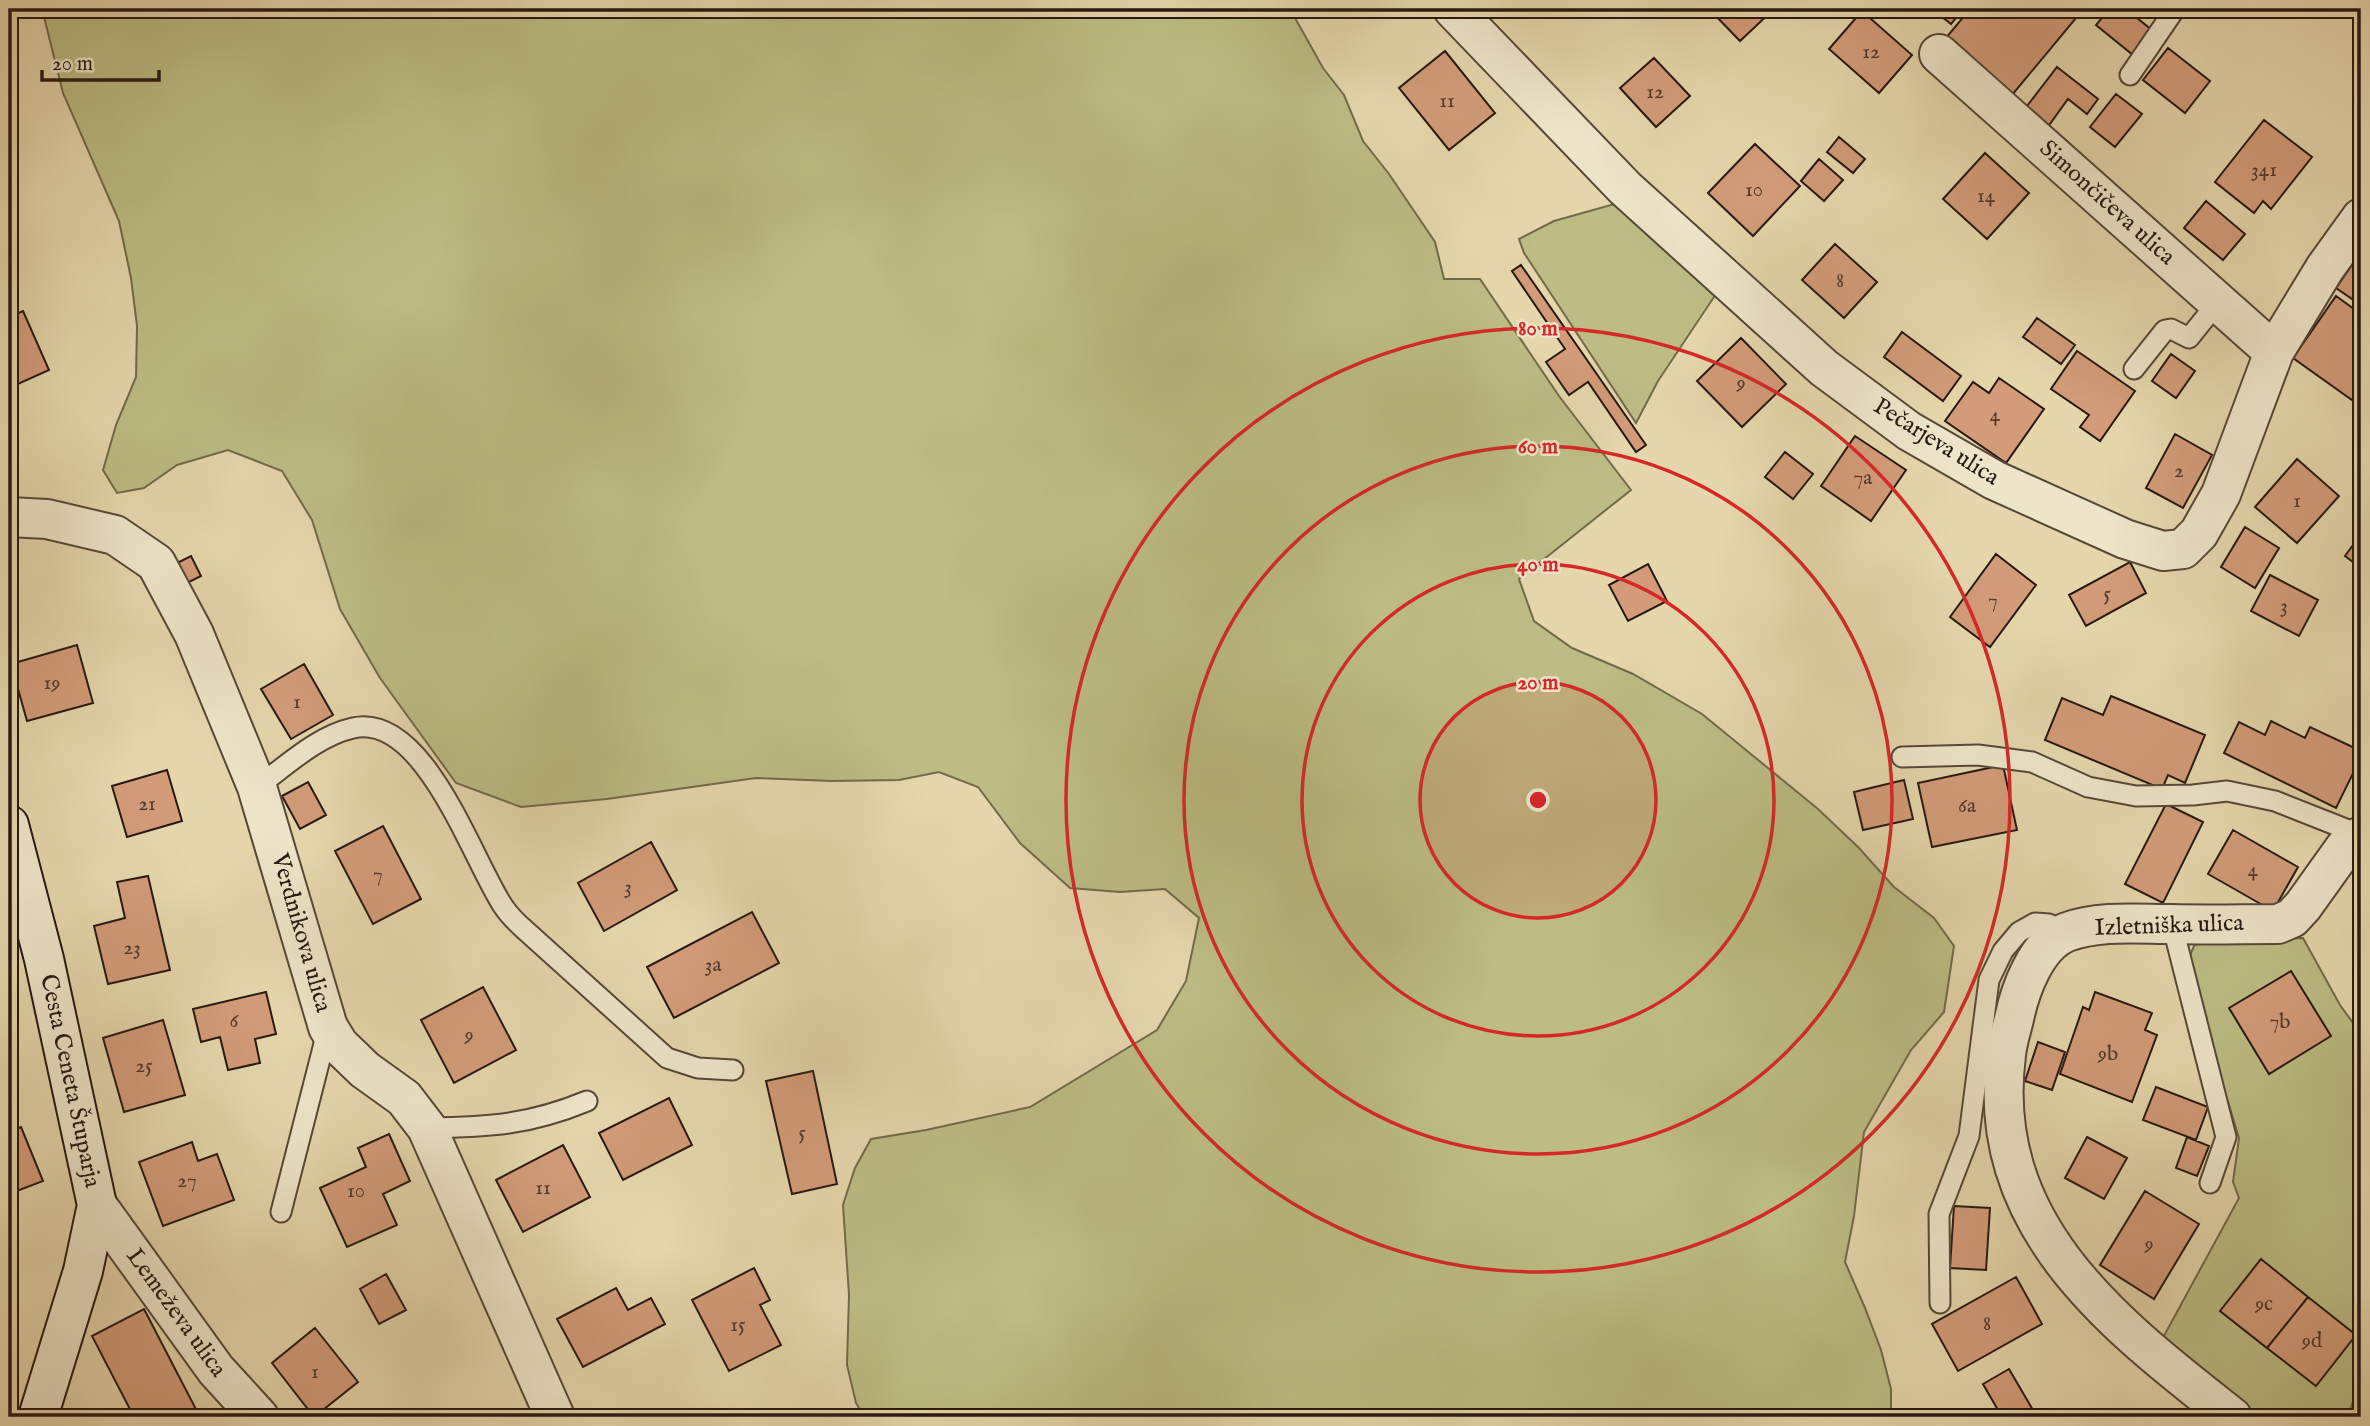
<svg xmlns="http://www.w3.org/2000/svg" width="2370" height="1426" font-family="'IM FELL English',serif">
	<rect width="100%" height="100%" fill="#e5d6ac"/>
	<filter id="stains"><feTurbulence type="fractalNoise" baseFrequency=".00286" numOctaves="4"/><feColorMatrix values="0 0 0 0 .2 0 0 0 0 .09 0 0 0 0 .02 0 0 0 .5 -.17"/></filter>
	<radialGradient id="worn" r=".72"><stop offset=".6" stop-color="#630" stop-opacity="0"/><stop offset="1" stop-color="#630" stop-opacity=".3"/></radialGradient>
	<path fill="#bcbc84" stroke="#726a4b" stroke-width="2" d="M 42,9 L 1290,9 L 1323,68 L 1344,95 L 1363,141 L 1389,174 L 1435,242 L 1444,279 L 1480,279 L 1559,396 L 1631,490 L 1519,579 L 1534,621 L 1572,648 L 1633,674 L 1702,714 L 1818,809 L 1858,847 L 1894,887 L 1934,918 L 1954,946 L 1944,1012 L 1911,1050 L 1864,1132 L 1854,1216 L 1845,1262 L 1865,1308 L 1881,1350 L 1891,1389 L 1891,1411 L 1888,1417 L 864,1417 L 856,1403 L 847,1365 L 849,1295 L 843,1205 L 855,1168 L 871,1139 L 926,1130 L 1030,1107 L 1157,1030 L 1186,981 L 1199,918 L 1165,889 L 1120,892 L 1070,888 L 1020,843 L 978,787 L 939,772 L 899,780 L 832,781 L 756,778 L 607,799 L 521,807 L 456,783 L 380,678 L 340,609 L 312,520 L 282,471 L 228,450 L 177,465 L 144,488 L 117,493 L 103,470 L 116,425 L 136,377 L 137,326 L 131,278 L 119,221 L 63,93 Z
		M 1632,199 L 1722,285 L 1658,381 L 1636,423 L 1524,253 L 1519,239 L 1554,221 Z
		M 2303,938 L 2340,1005 L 2361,1034 L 2361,1381 L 2347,1417 L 2252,1417 L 2159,1345 L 2239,1198 L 2233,1182 L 2239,1138 L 2193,988 L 2188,960 L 2194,946 L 2206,939 Z"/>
	<path fill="#d39b79" stroke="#271912" stroke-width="2" d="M 1709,9 L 1774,9 L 1740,41 Z
		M 1932,9 L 1963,9 L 1951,24 Z
		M 1970,9 L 2078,9 L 2081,12 L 2012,95 L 1945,39 Z
		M 2109,9 L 2126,9 L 2153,31 L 2133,55 L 2096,25 Z
		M 1862,11 L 1912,55 L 1879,93 L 1829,49 Z
		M 2168,48 L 2210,81 L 2185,113 L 2143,80 Z
		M 1445,51 L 1495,113 L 1449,150 L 1399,88 Z
		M 1654,58 L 1690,96 L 1656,127 L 1620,88 Z
		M 2057,67 L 2098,99 L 2087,114 L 2068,99 L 2047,128 L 2024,110 Z
		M 2116,94 L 2142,114 L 2115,147 L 2090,127 Z
		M 2264,120 L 2312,157 L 2271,209 L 2263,201 L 2254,213 L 2215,182 Z
		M 1839,137 L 1865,159 L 1853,173 L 1827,152 Z
		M 1755,144 L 1800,186 L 1753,236 L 1708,193 Z
		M 1985,153 L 2029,193 L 1987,239 L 1943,199 Z
		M 1819,159 L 1843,180 L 1824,201 L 1801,181 Z
		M 2206,201 L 2245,234 L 2223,260 L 2184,228 Z
		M 1835,244 L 1877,282 L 1844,318 L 1802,280 Z
		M 2361,252 L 2361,305 L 2336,288 Z
		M 1521,265 L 1646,445 L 1636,452 L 1588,382 L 1569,395 L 1546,362 L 1565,349 L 1512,271 Z
		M 2336,296 L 2361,314 L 2361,387 L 2352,400 L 2293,358 Z
		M 23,311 L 49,370 L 9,388 L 9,317 Z
		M 2037,318 L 2075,345 L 2061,364 L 2023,337 Z
		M 1902,332 L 1961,376 L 1943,401 L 1884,357 Z
		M 1741,338 L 1786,384 L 1742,427 L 1697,381 Z
		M 2077,351 L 2135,391 L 2100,441 L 2080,427 L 2089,415 L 2051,389 Z
		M 2171,354 L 2195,371 L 2176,398 L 2152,381 Z
		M 1999,378 L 2044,409 L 2006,463 L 1945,421 L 1973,382 L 1989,393 Z
		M 2175,434 L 2212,455 L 2183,508 L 2146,488 Z
		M 1855,436 L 1906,470 L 1871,521 L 1821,486 Z
		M 1785,452 L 1813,474 L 1793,499 L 1765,477 Z
		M 2297,459 L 2339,496 L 2297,543 L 2255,507 Z
		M 2245,527 L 2279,548 L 2255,588 L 2221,567 Z
		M 2361,534 L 2361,568 L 2345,556 Z
		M 1996,554 L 2036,585 L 1990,647 L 1950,617 Z
		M 191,556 L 201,576 L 183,585 L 173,565 Z
		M 2130,562 L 2146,593 L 2086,626 L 2069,595 Z
		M 1648,564 L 1667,601 L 1628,621 L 1609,585 Z
		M 2270,575 L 2318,600 L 2299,636 L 2251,611 Z
		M 77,645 L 93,703 L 27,721 L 11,664 Z
		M 304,664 L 333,715 L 291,739 L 261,689 Z
		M 2111,696 L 2205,735 L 2185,783 L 2168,775 L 2162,789 L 2045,740 L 2062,698 L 2103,715 Z
		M 2271,721 L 2305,738 L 2310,727 L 2361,751 L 2361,757 L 2336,808 L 2224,753 L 2239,722 L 2265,735 Z
		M 2003,765 L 2017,830 L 1932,847 L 1918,783 Z
		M 167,770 L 182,821 L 127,837 L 112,786 Z
		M 1904,780 L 1913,819 L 1863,830 L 1854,792 Z
		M 308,782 L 326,815 L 300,829 L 282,796 Z
		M 2166,804 L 2203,822 L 2163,903 L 2125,884 Z
		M 383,826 L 421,899 L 373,924 L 335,851 Z
		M 2233,830 L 2298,867 L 2273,911 L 2208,874 Z
		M 651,842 L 677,890 L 604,931 L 578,883 Z
		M 148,876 L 170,970 L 108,984 L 94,926 L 125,918 L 117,882 Z
		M 752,912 L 779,963 L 674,1018 L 647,967 Z
		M 2291,971 L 2331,1036 L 2269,1074 L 2229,1008 Z
		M 483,987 L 516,1050 L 454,1083 L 421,1020 Z
		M 266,992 L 276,1034 L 255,1039 L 260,1063 L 228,1070 L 220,1037 L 201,1042 L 193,1009 Z
		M 2095,992 L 2152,1013 L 2145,1030 L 2157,1035 L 2132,1102 L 2060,1074 L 2083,1007 L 2089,1010 Z
		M 163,1020 L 185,1095 L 124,1112 L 103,1038 Z
		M 2038,1042 L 2065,1052 L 2052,1090 L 2025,1081 Z
		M 9,1057 L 17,1082 L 9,1085 Z
		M 813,1071 L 837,1184 L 792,1194 L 766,1081 Z
		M 2156,1087 L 2208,1107 L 2196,1140 L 2143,1120 Z
		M 669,1098 L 692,1145 L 623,1180 L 599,1133 Z
		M 21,1127 L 43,1181 L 9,1194 L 9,1132 Z
		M 389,1134 L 410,1181 L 383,1194 L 397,1225 L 347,1247 L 320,1188 L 366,1167 L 358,1148 Z
		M 2087,1137 L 2127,1158 L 2104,1199 L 2065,1178 Z
		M 2187,1137 L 2209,1146 L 2197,1176 L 2176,1168 Z
		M 192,1142 L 198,1161 L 217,1154 L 234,1200 L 163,1226 L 139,1162 Z
		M 563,1145 L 590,1197 L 523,1232 L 496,1180 Z
		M 2145,1191 L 2199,1224 L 2154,1299 L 2100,1265 Z
		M 1954,1206 L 1990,1208 L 1986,1270 L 1950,1268 Z
		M 2261,1259 L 2308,1297 L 2267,1348 L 2220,1311 Z
		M 754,1268 L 770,1300 L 760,1305 L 781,1345 L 729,1371 L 692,1300 Z
		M 386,1274 L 406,1310 L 379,1324 L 360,1289 Z
		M 2016,1277 L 2042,1324 L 1958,1371 L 1932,1324 Z
		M 616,1288 L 628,1310 L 651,1298 L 665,1324 L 583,1367 L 557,1319 Z
		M 2308,1297 L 2356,1335 L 2316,1386 L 2267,1348 Z
		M 144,1309 L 200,1417 L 134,1417 L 92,1336 Z
		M 315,1328 L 358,1382 L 314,1417 L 272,1363 Z
		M 2009,1369 L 2037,1417 L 2002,1417 L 1983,1384 Z"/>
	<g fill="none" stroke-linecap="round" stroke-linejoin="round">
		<g stroke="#564838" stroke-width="23">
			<path id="lane" d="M 2130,75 L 2175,9
				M 2134,369 L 2165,330 L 2171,329 L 2189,338 L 2218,302
				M 1902,757 L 1978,755 L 2032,762 L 2088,787 L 2136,796 L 2193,795 L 2227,791 L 2275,801 L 2361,835
				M 257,787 C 286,766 317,736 353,728 C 424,712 472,859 503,906 C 509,915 517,923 525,930 L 667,1058 L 698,1068 L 733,1070
				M 2172,924 L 2226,1137 L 2210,1183
				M 427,1128 C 489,1127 529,1125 587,1101
				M 281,1212 L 328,1028
				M 1940,1303 L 1939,1214 L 1969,1136 L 1989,980 L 2003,951 L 2019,932 L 2035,923 L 2049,924 L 2065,933"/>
		</g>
		<g stroke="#564838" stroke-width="42">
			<path id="street" d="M 1453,9 L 1625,188 L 1824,368 L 1909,431 L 1994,480 L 2125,539 L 2163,551 L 2183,549 L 2199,533 L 2221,494 L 2274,352 L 2325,268 L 2361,218
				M 1939,54 L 2274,352
				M 9,517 L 47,519 L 115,535 L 156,563 L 194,634 L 257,787 L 328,1027 L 339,1045 L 365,1070 L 404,1098 L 427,1128 L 555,1417
				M 97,1205 L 216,1370 L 259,1417
				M 2232,1417 C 2114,1324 1984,1226 2006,1055 C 2007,1043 2011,1031 2014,1019 C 2020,990 2036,944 2067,932 C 2100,920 2138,924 2172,924 C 2207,925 2243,924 2278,924 L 2292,918 L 2303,906 L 2346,846 L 2361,836"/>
		</g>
		<g stroke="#271912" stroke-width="42">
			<path id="secondary" d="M 9,825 L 44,959 L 97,1205 L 83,1271 L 38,1417"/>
		</g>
		<use href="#lane" stroke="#eee4c9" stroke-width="19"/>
		<use href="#street" stroke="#eee4c9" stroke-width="38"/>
		<use href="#secondary" stroke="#eee4c9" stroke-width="38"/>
	</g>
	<circle cx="1538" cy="800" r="118" fill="#d62828" fill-opacity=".12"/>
	<g fill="none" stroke="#d62828" stroke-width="3.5">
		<circle cx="1538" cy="800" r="118"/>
		<circle cx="1538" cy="800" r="236"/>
		<circle cx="1538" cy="800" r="354"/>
		<circle cx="1538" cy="800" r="472"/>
	</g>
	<g text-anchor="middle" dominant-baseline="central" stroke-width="5" stroke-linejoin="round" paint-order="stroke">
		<g font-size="21" fill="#523a2c">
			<text x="1871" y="52">12</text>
			<text x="1655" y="92">12</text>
			<text x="1447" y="101">11</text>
			<text x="2264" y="170">341</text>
			<text x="1754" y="190">10</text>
			<text x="1986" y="196">14</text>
			<text x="1840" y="281">8</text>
			<text x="1741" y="383">9</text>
			<text x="1995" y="415">4</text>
			<text x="2179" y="471">2</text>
			<text x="1863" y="478">7a</text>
			<text x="2297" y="501">1</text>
			<text x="2107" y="594">5</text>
			<text x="1993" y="601">7</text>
			<text x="2284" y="606">3</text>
			<text x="52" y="683">19</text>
			<text x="297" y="702">1</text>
			<text x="147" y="804">21</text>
			<text x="1967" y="806">6a</text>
			<text x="2253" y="870">4</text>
			<text x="378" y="875">7</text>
			<text x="628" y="887">3</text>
			<text x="132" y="948">23</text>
			<text x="713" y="965">3a</text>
			<text x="234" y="1021">6</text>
			<text x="2280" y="1022">7b</text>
			<text x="469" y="1035">9</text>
			<text x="2108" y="1054">9b</text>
			<text x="144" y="1066">25</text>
			<text x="802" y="1133">5</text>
			<text x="187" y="1181">27</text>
			<text x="543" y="1188">11</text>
			<text x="356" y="1191">10</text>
			<text x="2149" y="1244">9</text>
			<text x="2264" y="1304">9c</text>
			<text x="1987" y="1324">8</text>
			<text x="738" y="1325">15</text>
			<text x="2312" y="1341">9d</text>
			<text x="315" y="1372">1</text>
		</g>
		<g font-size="24" fill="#271912" stroke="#eee4c9">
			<text transform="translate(2107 203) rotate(42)">Simončičeva ulica</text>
			<text transform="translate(1936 442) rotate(32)">Pečarjeva ulica</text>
			<text transform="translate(2169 926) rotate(-2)">Izletniška ulica</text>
			<text transform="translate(301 933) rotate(74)">Verdnikova ulica</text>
			<text transform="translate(70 1081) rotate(78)">Cesta Ceneta Štuparja</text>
			<text transform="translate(176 1313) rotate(54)">Lemeževa ulica</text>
		</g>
	</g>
	<circle cx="1538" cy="800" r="10" fill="#d62828" stroke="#eee4c9" stroke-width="3.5"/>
	<g font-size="21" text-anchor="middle" font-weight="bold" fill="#d62828" stroke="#eee4c9" stroke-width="5" stroke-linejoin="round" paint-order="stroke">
		<text x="1538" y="335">80 m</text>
		<text x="1538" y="453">60 m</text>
		<text x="1538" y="571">40 m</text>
		<text x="1538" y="689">20 m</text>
	</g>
	<rect width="2370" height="1426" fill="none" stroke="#e5d6ac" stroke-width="35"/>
	<rect x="10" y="10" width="2349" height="1405" fill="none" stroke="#271912" stroke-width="3.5"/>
	<rect x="18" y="18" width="2335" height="1391" fill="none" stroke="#271912" stroke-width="2"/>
	<path d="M42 70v10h117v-10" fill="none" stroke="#271912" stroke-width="3.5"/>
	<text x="52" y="70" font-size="21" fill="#271912" stroke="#eee4c9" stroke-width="5" paint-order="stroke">20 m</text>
	<rect width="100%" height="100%" filter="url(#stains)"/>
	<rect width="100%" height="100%" fill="url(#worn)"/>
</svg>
